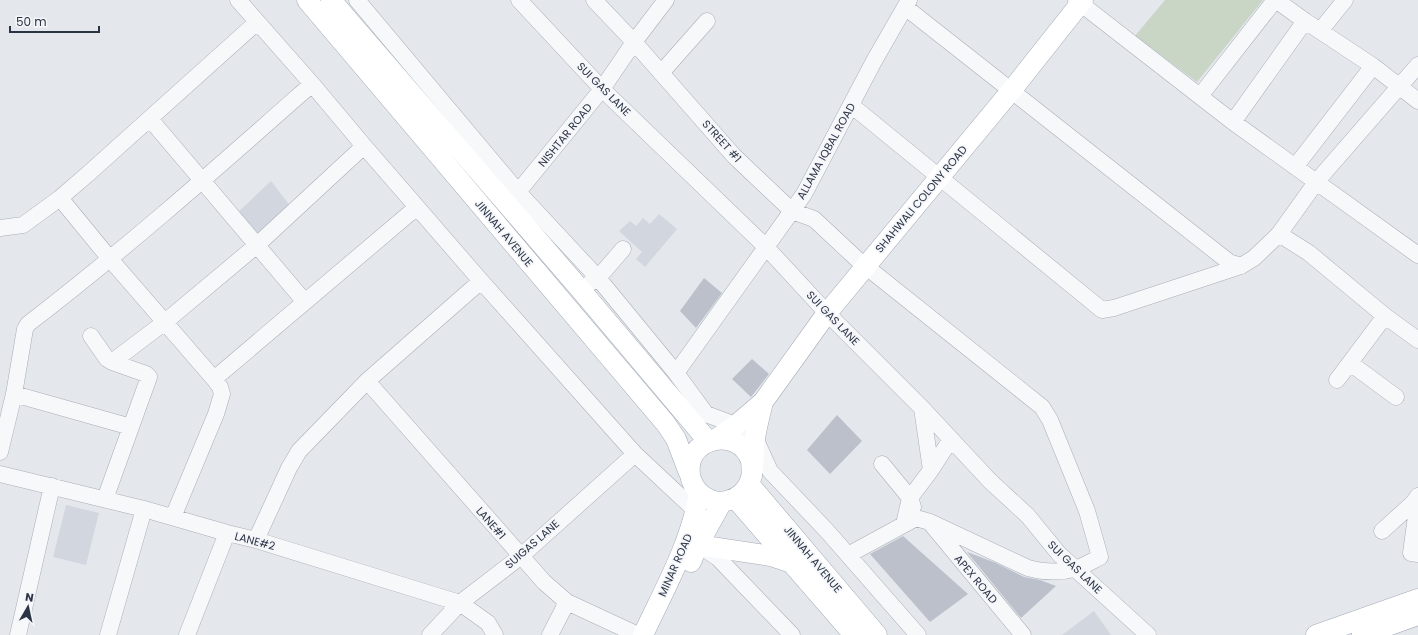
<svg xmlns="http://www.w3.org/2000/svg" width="1418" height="635" font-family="Poppins,sans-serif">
	<rect width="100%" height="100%" fill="#e4e7ec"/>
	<path fill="#d2d6de" d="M 271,181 L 294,211 L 262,239 L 236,214 Z
		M 659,214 L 677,229 L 645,267 L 636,259 L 642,252 L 619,231 L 630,221 L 636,226 L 643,218 L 650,224 Z
		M 66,505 L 99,513 L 86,565 L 53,557 Z
		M 1094,611 L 1111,635 L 1062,635 Z"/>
	<path fill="#c9d6c5" d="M 1165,0 L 1263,0 L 1197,82 L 1135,36 Z"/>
	<path fill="#bbc0ca" d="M 704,278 L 722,293 L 696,328 L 680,311 Z
		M 752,359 L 769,374 L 751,397 L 732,379 Z
		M 837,415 L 862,441 L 830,474 L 807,450 Z
		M 903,536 L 968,594 L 930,622 L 870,554 Z
		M 967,552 L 996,563 L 1024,577 L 1040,580 L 1056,586 L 1021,618 Z"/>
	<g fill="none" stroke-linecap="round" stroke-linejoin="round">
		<g stroke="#a9aeb7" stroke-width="17">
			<path id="minor" d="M 238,0 L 312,84 L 364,146 L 481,281 L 635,454 L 696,511
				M 357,0 L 518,192 L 598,278 L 676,373 L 706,414 L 746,429 L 755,438 L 770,471 L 827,531 L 918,635
				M 519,0 L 602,89 L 766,247 L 827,313 L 922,408 L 990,481 L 1028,516 L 1059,554 L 1148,635
				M 594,0 L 634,42 L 734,156 L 792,211 L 814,219 L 859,261 L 1042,407 L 1050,420 L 1087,511 L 1100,557 C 1092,561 1083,567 1074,569 C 1059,573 1043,572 1028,568 L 930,522 L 916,518 L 848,555
				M 1076,0 L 1233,122 L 1418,255
				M 1276,0 L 1305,21 L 1373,66 L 1418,101
				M 905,7 L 1229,262 L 1241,266
				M 256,23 L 89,173 L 60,198 L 110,259 L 214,379 L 417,207
				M 1320,31 L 1345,0
				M 661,73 L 707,21
				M 1200,96 L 1275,0
				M 851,105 L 1102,310 L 1114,308 L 1241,266 L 1254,258 L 1279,234 L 1309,253 L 1385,316 L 1418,340
				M 150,119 L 305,302
				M 1233,122 L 1305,21
				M 1295,167 L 1373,66
				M 518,192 L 602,89 L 634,42 L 666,0
				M 0,228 L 23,225 L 60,198
				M 1279,234 L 1317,181 L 1418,65
				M 590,283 L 598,278 L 623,249
				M 91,336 L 107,359 L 112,362 L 146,374 L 149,377 L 105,499
				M 112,362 L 165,322 L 257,245 L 364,146
				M 1350,363 L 1396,397
				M 676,373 L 804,194 L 874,61 L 909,0
				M 1337,380 L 1385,316
				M 367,381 L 544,582 L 567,602 L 638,635
				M 14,394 L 131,427
				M 922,408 L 931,470
				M 0,452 L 14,394 L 25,329 L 28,324 C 127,248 219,166 312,84
				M 882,464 L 910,498 L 913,507
				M 0,474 L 144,509 L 227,533 L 256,540 L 460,603 L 488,623 L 495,635
				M 1418,496 L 1413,503 L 1416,516 L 1411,553 L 1418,554
				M 173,517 L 216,414 L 222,394 L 220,387 L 214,379
				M 904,524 L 910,498 L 931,470 L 951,439
				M 932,525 L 1023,635
				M 1382,531 L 1413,503
				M 256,540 L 289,468 L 299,451 L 367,381 L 481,281
				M 700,546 L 718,558 L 792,635
				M 18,635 L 52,486
				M 108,635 L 144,509
				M 187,635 L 227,533
				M 430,635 L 460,603 L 520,557 L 635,454
				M 550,635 L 567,602"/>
		</g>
		<g stroke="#a3abb8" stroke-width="21">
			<path id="major" d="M 307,0 L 666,424 L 676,439 L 689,473
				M 331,0 L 580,289 L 708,441
				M 716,439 L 736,425 L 763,402 L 827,313 L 1011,91 L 1083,0
				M 752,476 C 751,472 752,466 751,461 C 739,424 680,438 691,479 C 694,489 701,496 711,500 C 721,504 735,500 742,493 C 757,479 752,456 755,438 C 757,426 760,414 763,402
				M 749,484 L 877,635
				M 735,498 L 854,635
				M 698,545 L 771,556 L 792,563
				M 691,562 L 698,545 L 722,502
				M 643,635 C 664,590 691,543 699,493
				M 1316,635 L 1418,599
				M 1362,635 L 1418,615"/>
		</g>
		<use href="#minor" stroke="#f7f8fa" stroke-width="16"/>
		<use href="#major" stroke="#fff" stroke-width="20"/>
	</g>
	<g text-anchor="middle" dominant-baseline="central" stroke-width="3.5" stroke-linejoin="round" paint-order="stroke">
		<g font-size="11" fill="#2b3445" stroke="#f4f6f9">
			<text transform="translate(604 89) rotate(45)">SUI GAS LANE</text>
			<text transform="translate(565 135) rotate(-51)">NISHTAR ROAD</text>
			<text transform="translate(722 141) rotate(48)">STREET #1</text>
			<text transform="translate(826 151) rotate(-61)">ALLAMA IQBAL ROAD</text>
			<text transform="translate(921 199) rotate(-50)">SHAHWALI COLONY ROAD</text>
			<text transform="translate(504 233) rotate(50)">JINNAH AVENUE</text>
			<text transform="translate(833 318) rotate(46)">SUI GAS LANE</text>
			<text transform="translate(491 523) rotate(49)">LANE#1</text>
			<text transform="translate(255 541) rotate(15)">LANE#2</text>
			<text transform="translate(532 544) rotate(-41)">SUIGAS LANE</text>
			<text transform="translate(813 559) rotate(50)">JINNAH AVENUE</text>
			<text transform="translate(675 565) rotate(-66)">MINAR ROAD</text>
			<text transform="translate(1075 567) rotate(44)">SUI GAS LANE</text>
			<text transform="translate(976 579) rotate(50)">APEX ROAD</text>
		</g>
	</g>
	<g transform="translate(28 607) rotate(9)" stroke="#f4f6f9" stroke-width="3" paint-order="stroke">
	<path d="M0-3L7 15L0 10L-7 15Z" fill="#2b3445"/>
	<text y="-6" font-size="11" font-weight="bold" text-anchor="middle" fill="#2b3445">N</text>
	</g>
	<path d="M10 26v6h89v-6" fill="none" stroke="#2b3445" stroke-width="2"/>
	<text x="16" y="26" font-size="12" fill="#2b3445" stroke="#f4f6f9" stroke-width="3" paint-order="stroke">50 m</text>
</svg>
